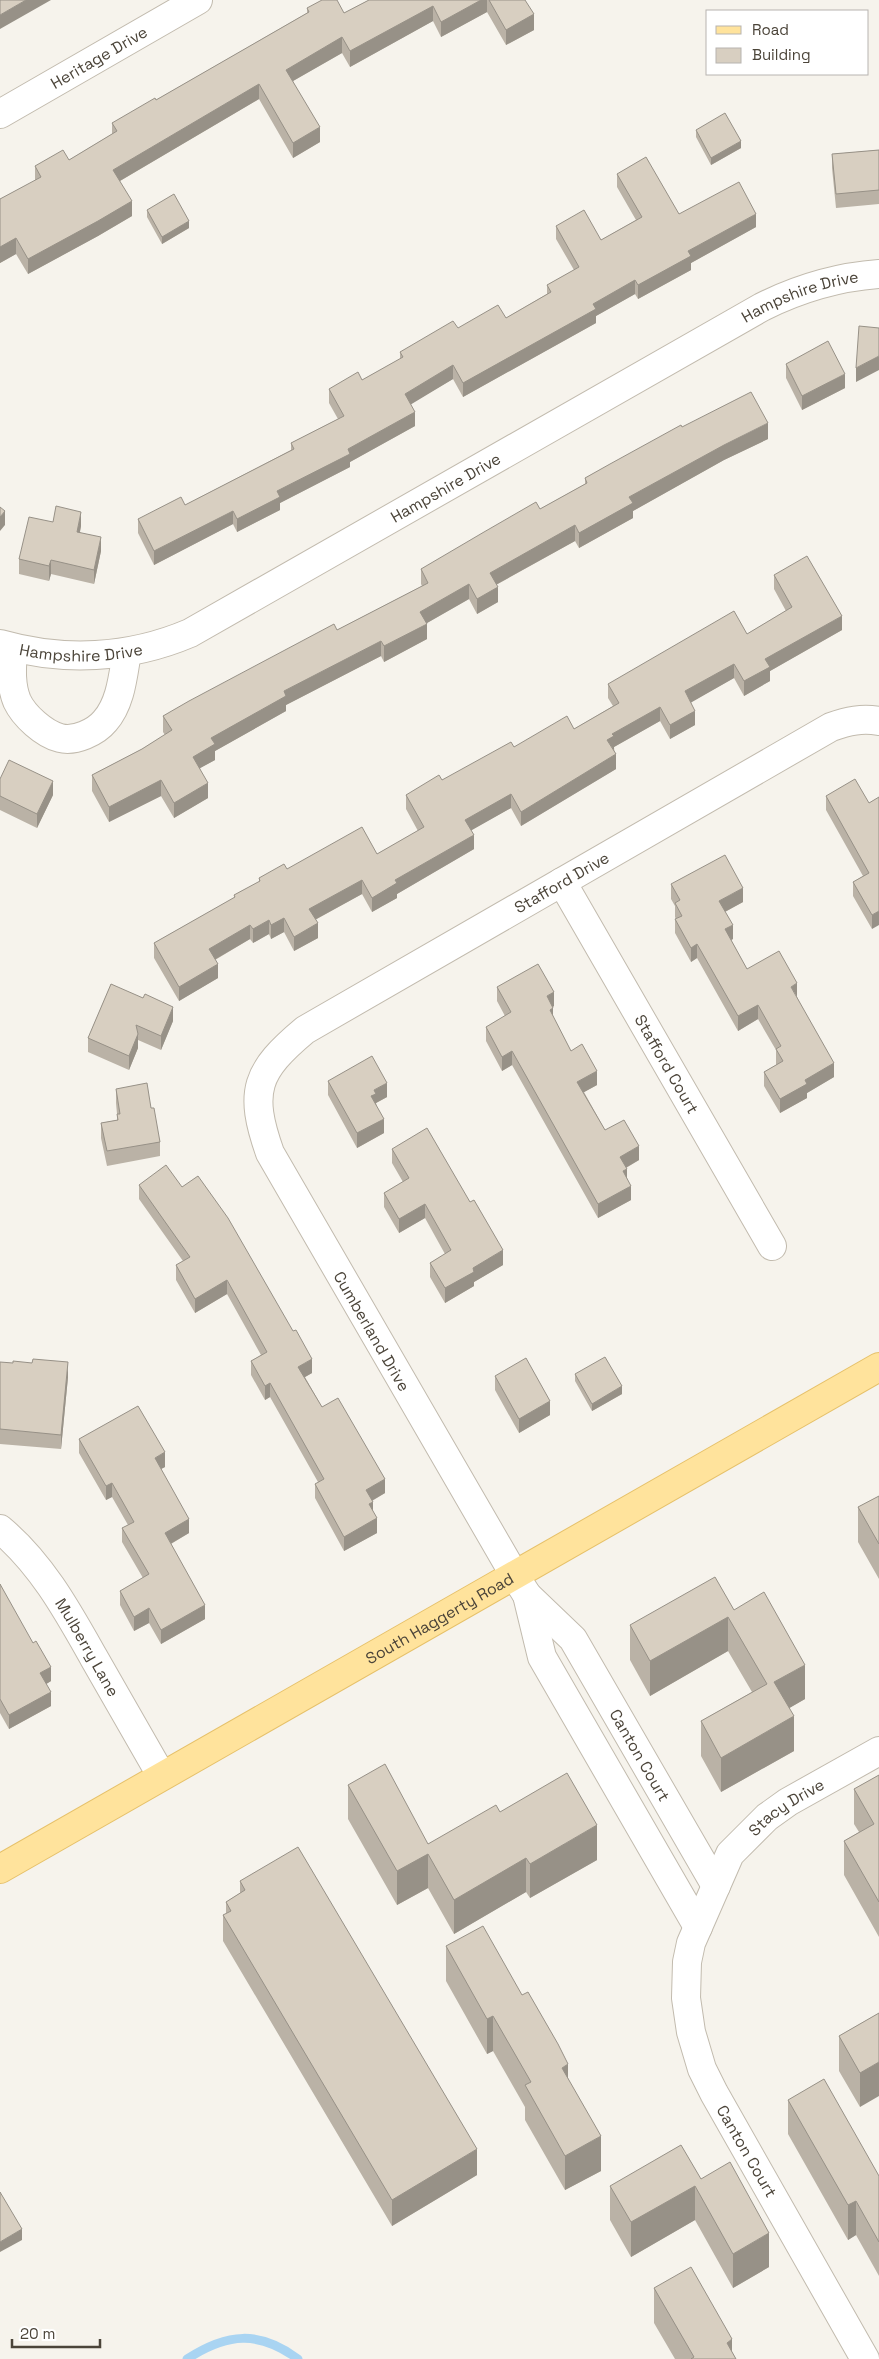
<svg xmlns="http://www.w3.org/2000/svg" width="879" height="2359" font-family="'Space Grotesk',sans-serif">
<rect width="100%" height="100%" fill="#f6f3ec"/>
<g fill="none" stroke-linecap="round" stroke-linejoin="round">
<path stroke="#a9d4f2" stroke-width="9" d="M187 2359C227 2333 259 2330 298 2359"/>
<g stroke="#c2bbae" stroke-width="30">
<g id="minor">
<path id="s1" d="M0 114 198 0"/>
<path id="s2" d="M0 644C63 662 129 659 190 633L762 307C800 288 837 277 879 274"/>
<path d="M13 648C12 666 10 684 17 701 24 716 44 734 60 738 75 742 96 732 105 721 121 703 123 675 127 652"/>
<path id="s3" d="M562 882 772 1246"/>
<path id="s4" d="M0 1529C42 1564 68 1612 94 1658 116 1697 139 1736 161 1775"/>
<path d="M527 1595 542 1657 698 1927"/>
<path id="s5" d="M716 1886 573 1639 527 1595 515 1576 270 1153C248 1091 256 1071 305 1030L831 727C848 721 862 718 879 721"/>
<path id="s6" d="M865 2359 714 2093 702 2069 691 2032 686 1998 687 1962 691 1943 730 1854 767 1817 788 1802 879 1751"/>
</g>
</g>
<g stroke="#e6c16a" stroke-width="30">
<g id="major">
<path id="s7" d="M0 1869 879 1367"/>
</g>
</g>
<use href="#minor" stroke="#fff" stroke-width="28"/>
<use href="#major" stroke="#ffe39c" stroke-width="28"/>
</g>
<path fill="#bab2a6" d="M369 0H525L534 30 506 45 487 12 441 37 433 21 350 67 342 53 293 81 320 142 293 158 259 99 120 181 132 216 98 236 28 274 16 254 0 263V199L35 181V166L69 160 112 134V123L156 100 307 13V8L344 13Z
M696 130 741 148 711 165 696 137Z
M879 150V204L836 208 832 168V154Z
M617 174 679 214 756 227 691 263V270L638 299 635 294 596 316V323L463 397 453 379 410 404 415 426 350 462V467L280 503V510L237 532 233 524 154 565 138 533V519L185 505 291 450V443L338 419 329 403V389L362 380 400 359V352L458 328 506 318 547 294V285L574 270 556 239V226L601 240 636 220 617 187Z
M147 210 189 228 162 244 147 217Z
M786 364 845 388 802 410 786 378Z
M682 427 768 439 724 460 633 511V518L579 548 575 541 496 585 498 602 477 614 469 599 427 623V639L384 662 381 656 286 705V711L215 751V760L200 768 208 798 174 818 161 796 109 822 92 791V775L142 749 165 735 163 732V716L337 630 422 586 421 584V569L540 509 585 484V478Z
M53 522 81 526 80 532 101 551 94 584 51 574 49 581 19 574V559Z
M774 575 842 630 770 671V681L744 696 734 678 691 702 695 725 670 739 660 721 614 747 616 769 521 826 511 808 471 830 474 849 397 894V898L372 912 362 894 315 920 318 938 294 951 284 932 271 939 269 934 253 943 250 939 215 960 218 978 179 1001 154 958V943L234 898V895L259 882V878L287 869 377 854 418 831 406 809V795L442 780 514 747 574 729 613 706 608 698V684L747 634 786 611 774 589Z
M0 779 53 795 37 828 0 810Z
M826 796 869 803 879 797 872 929 853 896V882L863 876 826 810Z
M671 884 743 902 725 912 733 939 731 940 747 969 797 997 834 1077 807 1093V1098L780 1113 764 1086V1072L776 1065V1050L758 1019 738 1031 697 958 691 962 675 933V919H676L675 917V906L671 899Z
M111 984 173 1021 161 1050 138 1040V1048L129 1070 88 1052V1038Z
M497 987 554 1006 553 1007V1017L571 1051 597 1085 584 1092 605 1130 639 1160 626 1168 627 1178 631 1200 598 1218 512 1065 502 1071 486 1041V1027L505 1016 497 1001Z
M328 1081 387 1097 376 1103 384 1133 357 1148 328 1095Z
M116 1089 151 1108 160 1142V1156L107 1166 101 1138V1123L117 1120V1114L116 1103Z
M392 1149 503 1265 474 1282V1286L445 1303 430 1277V1263L445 1254 425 1218 399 1233 384 1207V1193L403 1182 392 1163Z
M139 1185 312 1373 305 1377 322 1407 385 1493 372 1501 373 1511 377 1533 344 1551 315 1498V1484L318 1482 270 1397 265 1400 251 1375V1361L261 1355 227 1294 195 1313 176 1280V1265L183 1261 139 1199Z
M0 1362 68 1377 61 1449 0 1444Z
M575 1374 622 1394 592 1411 575 1381Z
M495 1376 550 1415 519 1433 495 1390Z
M79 1439 165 1467 161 1469 189 1533 171 1544 205 1619 161 1644 149 1623 134 1631 120 1605V1591L143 1578 122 1542V1528L128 1525 112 1497 106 1500 79 1453Z
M879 1496V1579L858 1542V1507Z
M0 1584 51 1681 46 1684 51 1706 9 1729 0 1713Z
M734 1610 805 1699 789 1708 794 1751 721 1792 701 1756V1721L752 1692 728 1651 650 1696 630 1660V1625Z
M879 1775V1937L844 1875V1841L859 1832 854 1824V1789Z
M348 1785 428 1844 500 1812 597 1860 530 1898 526 1892 454 1934 428 1888 397 1905 348 1819Z
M240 1881 477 2175 392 2226 223 1941V1915L226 1914V1902L240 1893Z
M446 1946 568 2078 601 2171 565 2190 525 2120V2107L493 2051 487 2054 446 1981Z
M879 2013 860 2107 839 2071V2036Z
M788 2100 879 2176V2276L856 2235 848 2240 788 2134Z
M701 2179 769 2267 733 2288 695 2220 631 2257 610 2220V2186Z
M654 2288 732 2352 736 2359H675L654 2323Z"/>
<path fill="#979187" d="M26 0H51L0 29V15Z
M481 0H487V12L441 37V22Z
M433 6V21L350 67V51Z
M534 14V30L506 45V30Z
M342 37V53L286 85V70Z
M259 84V99L113 185V170Z
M320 127V142L293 158V143Z
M741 141V148L711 165V158Z
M132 201V216L98 236 28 274V259Z
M756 214V227L691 263V270L638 299V285L688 251Z
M189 221V228L162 244V237Z
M16 238V254L0 263V247Z
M635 280V294L596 316V323L463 397V383L593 304Z
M879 356V370L856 382V368Z
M453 365V379L405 408V394Z
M845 374V388L802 410V396Z
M415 412V426L350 462V467L280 503V510L237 532V519L277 491 348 449Z
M768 423V439L724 460 633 511V518L579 548V533L629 497 724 445Z
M5 511V525L0 531V517Z
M233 511V524L154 565V551Z
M81 512V526L77 546V532Z
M575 525V541L490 588V573Z
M101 537V551L94 584V570Z
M51 560V574L49 581V566Z
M469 584V599L420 627V612Z
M498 587V602L477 614V599Z
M842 616V630L770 671V681L744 696V681L765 659Z
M427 624V639L384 662V646Z
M381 641V656L286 705V711L215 751V760L193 772V757L211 738 284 691Z
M734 664V678L685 706V691Z
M660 707V721L614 747V750L607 740 612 734Z
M695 711V725L670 739V725Z
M616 754V769L521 826V812Z
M161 780V796L109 822V807Z
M53 781V795L37 828V814Z
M208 783V798L174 818V803Z
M511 794V808L465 834V820Z
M474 835V849L397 894V898L372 912V898L395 880Z
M362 880V894L309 923V909Z
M743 888V902L719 915V901Z
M879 911V925L872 929V915Z
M284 918V932L271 939V925Z
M269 920V934L253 943V929Z
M318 923V938L294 951V937Z
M250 925V939L209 963V949Z
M733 925V939L725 943V929Z
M697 944V958L691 962V948Z
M218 964V978L179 1001V987Z
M797 983V997L791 987Z
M554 992V1006L547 1010V996Z
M758 1005V1019L738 1031V1016Z
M173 1007V1021L161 1050V1036Z
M553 1008V1022L550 1010Z
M138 1034V1048L129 1070V1056Z
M512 1051V1065L502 1071V1057Z
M834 1063V1077L807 1093V1098L780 1113V1099L805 1080Z
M597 1071V1085L577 1096V1082Z
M387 1083V1097L376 1103V1108L371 1096 374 1090Z
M384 1119V1133L357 1148V1133Z
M639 1146V1160L620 1171V1157Z
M627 1169V1183L623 1171Z
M631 1186V1200L598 1218V1204Z
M425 1204V1218L399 1233V1219Z
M503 1250V1265L474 1282V1286L445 1303V1288L473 1268Z
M227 1280V1294L195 1313V1299Z
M312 1359V1373L298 1381V1367Z
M68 1362V1377L61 1449V1435Z
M270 1383V1397L265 1400V1386Z
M622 1386V1394L592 1411V1404Z
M550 1401V1415L519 1433V1419Z
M165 1452V1467L155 1472V1458Z
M385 1479V1493L366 1504V1490Z
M112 1483V1497L106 1500V1486Z
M373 1502V1516L369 1504Z
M377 1518V1533L344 1551V1537Z
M189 1519V1533L165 1547V1533Z
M205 1605V1619L161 1644V1630Z
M149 1608V1623L134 1631V1617Z
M728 1617V1651L650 1696V1661Z
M805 1665V1699L774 1717V1682Z
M51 1667V1681L40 1688V1673Z
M51 1692V1706L9 1729V1715Z
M794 1716V1751L721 1792V1758Z
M597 1825V1860L530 1898V1864Z
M428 1854V1888L397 1905V1871Z
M526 1858V1892L454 1934V1900Z
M493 2016V2051L487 2054V2019Z
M879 2062V2096L860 2107V2073Z
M568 2064V2099L562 2068Z
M601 2136V2171L565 2190V2156Z
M477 2149V2175L392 2226V2200Z
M695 2186V2220L631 2257V2222Z
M856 2201V2235L848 2240V2205Z
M22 2229V2240L0 2252V2242Z
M769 2233V2267L733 2288V2254Z
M732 2339V2359L727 2343Z"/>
<path fill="#d8cfc1" stroke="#979187" d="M0 0H26L0 15Z
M322 0H337L344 13 369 0H481L441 22 433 6 350 51 342 37 286 70 320 127 293 143 259 84 113 170 132 201 98 221 28 259 16 238 0 247V199L41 177 35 166 63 150 69 160 117 131 112 123 155 98 156 100 309 12 307 8Z
M489 0H525L534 14 506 30Z
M725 113 741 141 711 158 696 130Z
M879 150V190L836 194 832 154Z
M646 157 679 214 739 182 756 214 688 251 691 256 638 285 635 280 593 304 596 309 463 383 453 365 405 394 415 412 348 449 350 454 277 491 280 497 237 519 233 511 154 551 138 519 181 497 185 505 294 449 291 443 344 416 329 389 358 372 362 380 403 357 400 352 453 321 458 328 498 305 506 318 551 292 547 285 579 267 556 226 584 210 601 240 642 217 617 174Z
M174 194 189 221 162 237 147 210Z
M859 326 879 328V356L856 368Z
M828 341 845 374 802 396 786 364Z
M751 392 768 423 724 445 629 497 633 503 579 533 575 525 490 573 498 587 477 599 469 584 420 612 427 624 384 646 381 641 284 691 286 696 211 738 215 744 193 757 208 783 174 803 161 780 109 807 92 775 142 749 172 730 163 716 189 701 334 624 337 630 428 583 421 569 484 532 536 502 540 509 587 483 585 478 610 464 681 425 682 427Z
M56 506 81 512 77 532 101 537 94 570 51 560 49 566 19 559 29 517 53 522Z
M0 507 5 511 0 517Z
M807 556 842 616 765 659 770 667 744 681 734 664 685 691 695 711 670 725 660 707 612 734 614 736 607 740 616 754 521 812 511 794 465 820 474 835 395 880 397 883 372 898 362 880 309 909 318 923 294 937 284 918 271 925 269 920 253 929 250 925 209 949 218 964 179 987 154 943 235 897 234 895 260 881 259 878 284 864 287 869 362 827 377 854 424 827 406 795 439 775 442 780 511 742 514 747 567 716 574 729 619 703 608 684 734 611 747 634 792 607 774 575Z
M9 760 53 781 37 814 0 796V779Z
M855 779 869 803 879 797V911L872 915 853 882 869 873 826 796Z
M725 855 743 888 719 901 733 925 725 929 747 969 779 951 797 983 791 987 834 1063 805 1080 807 1084 780 1099 764 1072 783 1061 776 1049 781 1046 758 1005 738 1016 697 944 691 948 675 919 682 916 675 903 680 900 671 884Z
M538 964 554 992 547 996 553 1008 550 1010 571 1051 582 1044 597 1071 577 1082 605 1130 624 1120 639 1146 620 1157 627 1169 623 1171 631 1186 598 1204 512 1051 502 1057 486 1027 511 1012 497 987Z
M111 984 143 998 145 994 173 1007 161 1036 136 1025 138 1034 129 1056 88 1038Z
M372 1056 387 1083 374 1090 376 1094 371 1096 384 1119 357 1133 328 1081Z
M147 1083 151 1108H154L160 1142 107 1151 101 1123 118 1120 117 1114H120L116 1089Z
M427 1128 470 1202 474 1200 503 1250 473 1268 474 1272 445 1288 430 1263 451 1250 425 1204 399 1219 384 1193 409 1178 392 1149Z
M166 1165 182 1187 198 1176 228 1218 293 1331 296 1330 312 1359 298 1367 322 1407 338 1398 385 1479 366 1490 373 1502 369 1504 377 1518 344 1537 315 1484 324 1479 270 1383 265 1386 251 1361 267 1352 227 1280 195 1299 176 1265 190 1257 139 1185Z
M605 1357 622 1386 592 1404 575 1374Z
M526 1358 550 1401 519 1419 495 1376Z
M33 1359 68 1362 61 1435 0 1429V1362L13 1363V1361L32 1363Z
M138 1406 165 1452 155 1458 189 1519 165 1533 205 1605 161 1630 149 1608 134 1617 120 1591 149 1574 122 1528 134 1522 112 1483 106 1486 79 1439Z
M879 1496V1544L858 1507Z
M715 1577 734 1610 764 1592 805 1665 774 1682 794 1716 721 1758 701 1721 767 1684 728 1617 650 1661 630 1625Z
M0 1584 33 1643 36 1641 51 1667 40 1673 51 1692 9 1715 0 1699Z
M385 1764 428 1844 496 1805 500 1812 567 1773 597 1825 530 1864 526 1858 454 1900 428 1854 397 1871 348 1785Z
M879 1775V1902L844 1841 874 1824 854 1789Z
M298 1847 477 2149 392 2200 223 1915 231 1911 226 1902 245 1890 240 1881Z
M483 1926 522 1995 528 1992 558 2044 568 2064 562 2068 601 2136 565 2156 525 2085 531 2082 493 2016 487 2019 446 1946Z
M879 2013V2062L860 2073 839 2036Z
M824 2079 879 2176V2242L856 2201 848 2205 788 2100Z
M681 2145 701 2179 730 2162 769 2233 733 2254 695 2186 631 2222 610 2186Z
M0 2192 22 2229 0 2242Z
M691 2267 732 2339 727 2343 736 2359H691L694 2357 654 2288Z"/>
<g text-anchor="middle" stroke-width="5" stroke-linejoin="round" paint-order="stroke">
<g font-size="16" fill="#4b4439" stroke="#fff">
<text dy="6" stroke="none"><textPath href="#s1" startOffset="114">Heritage Drive</textPath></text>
<text dy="6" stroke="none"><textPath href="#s2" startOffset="892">Hampshire Drive</textPath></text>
<text dy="6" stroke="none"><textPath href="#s2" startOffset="488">Hampshire Drive</textPath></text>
<text dy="6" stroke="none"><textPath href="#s2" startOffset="82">Hampshire Drive</textPath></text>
<text dy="6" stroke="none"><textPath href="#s5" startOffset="1298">Stafford Drive</textPath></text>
<text dy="6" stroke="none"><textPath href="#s3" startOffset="210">Stafford Court</textPath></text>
<text transform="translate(372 1331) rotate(60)" y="6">Cumberland Drive</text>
<text dy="6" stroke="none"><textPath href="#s7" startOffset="506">South Haggerty Road</textPath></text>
<text dy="6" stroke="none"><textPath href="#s4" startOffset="148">Mulberry Lane</textPath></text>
<text transform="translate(640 1755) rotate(60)" y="6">Canton Court</text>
<text dy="6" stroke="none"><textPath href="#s6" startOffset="632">Stacy Drive</textPath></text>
<text transform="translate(747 2151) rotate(60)" y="6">Canton Court</text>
</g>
</g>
<rect x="706" y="10" width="162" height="65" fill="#ffffff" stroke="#b7b4b0"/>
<rect x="716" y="26" width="25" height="8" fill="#ffe39c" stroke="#b7b4b0"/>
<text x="752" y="35" font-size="15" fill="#4b4439">Road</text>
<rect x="716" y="48" width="25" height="15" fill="#d8cfc1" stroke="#b7b4b0"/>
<text x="752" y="60" font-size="15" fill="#4b4439">Building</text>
<path d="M12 2339v8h88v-8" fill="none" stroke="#4b4439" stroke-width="2.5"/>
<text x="20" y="2339" font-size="15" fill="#4b4439" stroke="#ffffff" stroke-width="4" paint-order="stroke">20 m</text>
</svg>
